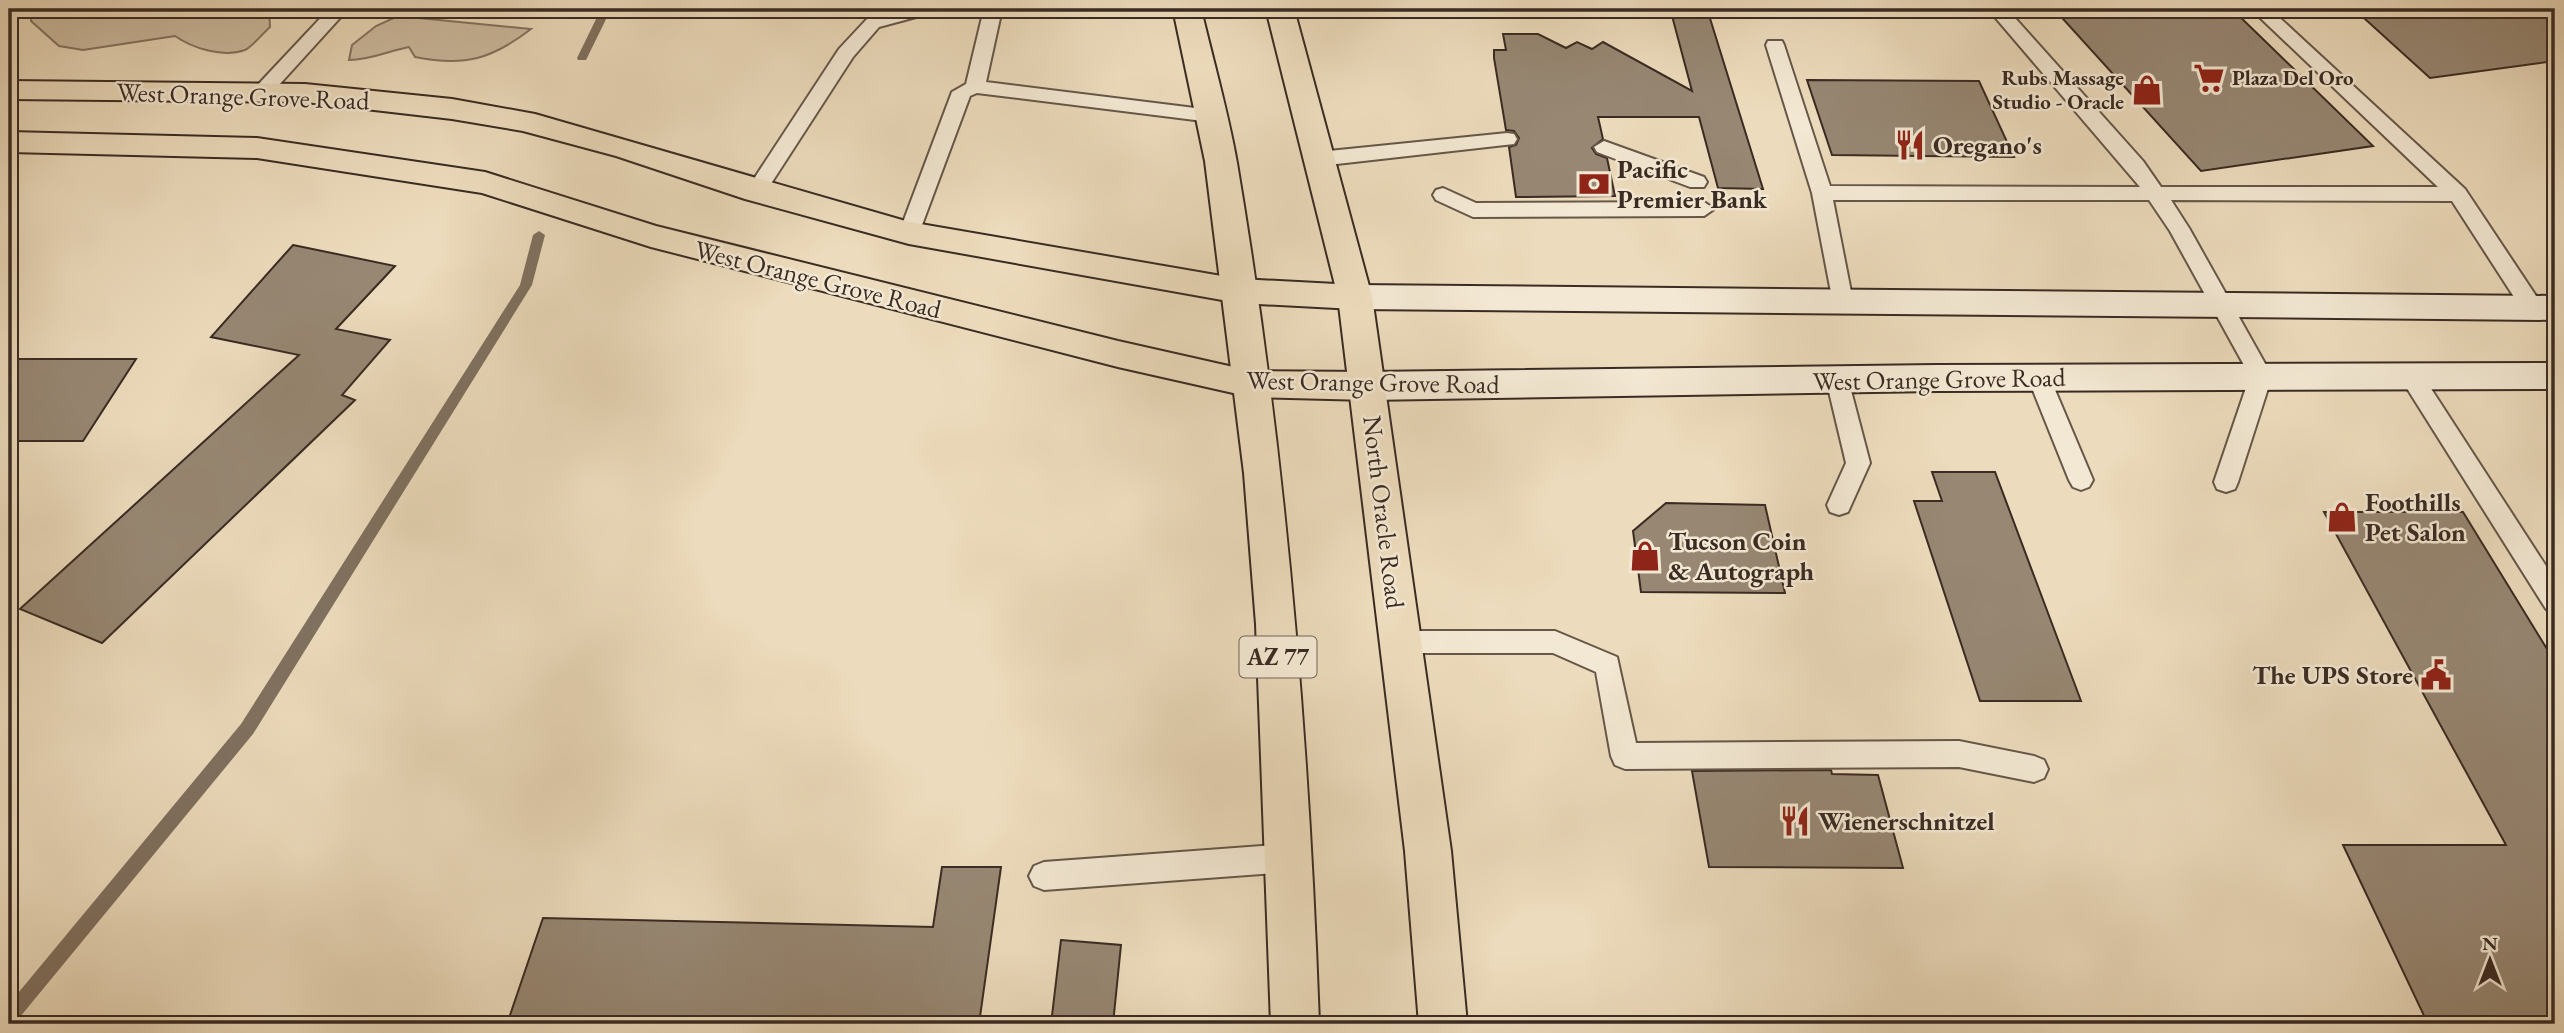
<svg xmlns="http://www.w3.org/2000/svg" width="2564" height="1033" font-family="'EB Garamond',serif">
<rect width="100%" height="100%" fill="#ecdbbc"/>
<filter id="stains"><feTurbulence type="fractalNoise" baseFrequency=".00286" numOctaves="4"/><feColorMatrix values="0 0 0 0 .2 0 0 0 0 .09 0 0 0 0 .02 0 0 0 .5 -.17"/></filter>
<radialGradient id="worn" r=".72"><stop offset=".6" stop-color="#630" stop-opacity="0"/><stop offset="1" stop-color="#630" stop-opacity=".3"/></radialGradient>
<path fill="#cebda2" stroke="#847462" stroke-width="2" d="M32 9H269L270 27C263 33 253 46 245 50 223 58 192 48 175 36L83 50 59 46 31 21Z
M398 16 531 29C492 59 465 67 415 57L409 47C388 51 371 60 349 60L352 45 376 26Z"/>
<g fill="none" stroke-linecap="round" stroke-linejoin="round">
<path fill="#807160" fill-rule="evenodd" d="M601 9H611L587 58 586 60H578L577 58Z
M539 231 545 235 532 285 253 734 15 1023 9 1024V1004L241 724 520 285 533 235Z"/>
</g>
<path fill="#978773" stroke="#3a2b23" stroke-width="2" d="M2054 9H2232L2373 146 2201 171Z
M2354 9H2555V61L2430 78Z
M1671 12H1708L1763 189 1718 188 1699 117H1598L1603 139 1592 148 1596 154 1607 158 1615 196 1516 197 1509 147 1516 145 1519 138 1514 131 1506 130 1494 58V50H1506L1503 34H1538L1566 48 1577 42 1592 49 1603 42 1692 91Z
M1807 80 1979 81 2014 157 1832 155Z
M293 245 395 266 336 329 390 340 342 395 355 400 102 643 20 609 299 355 211 337Z
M9 359H136L83 441H9Z
M1932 472H1995L2081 701H1980L1914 501H1942Z
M1666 503 1765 505 1785 593 1641 592 1633 531Z
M2324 512H2463L2555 662V1024H2428L2343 845H2506Z
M1831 770 1832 774 1878 775 1903 868 1709 867 1692 771Z
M942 867H1001L979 1024H507L543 918 933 927Z
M1061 940 1121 945 1113 1024H1051Z"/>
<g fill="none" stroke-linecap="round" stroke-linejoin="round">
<g stroke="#665749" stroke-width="4">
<path id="lane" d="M329 9H348L268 97H254L251 93 254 89Z
M905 9H934L931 13 879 27 853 57 763 196H749L746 191 839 49 867 19Z
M984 9H1002L986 82 1211 110 1221 116 1211 122 977 93 970 96 919 233 916 238H902L899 233 952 92 966 84Z
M1988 9H2007L2143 161 2161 187H2438L2251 9H2270L2465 189 2544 308 2541 314H2525L2452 201 2171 200 2189 228 2272 376 2238 482 2235 489 2226 492 2217 489 2214 482 2250 376 2170 231 2149 200H1833L1853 302 1850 308H1834L1812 193 1766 45 1768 41H1782L1784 45 1830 186 2140 187Z
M1507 133 1514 134 1517 139 1514 144 1319 166 1309 159 1319 152Z
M1604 141 1704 177 1707 182 1704 187H1690L1597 152 1594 147Z
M1443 188 1476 203 1704 202 1714 209 1704 216 1473 217 1436 200 1433 195 1436 190Z
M2411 367 2419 370 2555 580V612L2546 609 2403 382 2400 376 2403 370Z
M2039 369 2047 372 2050 378 2093 480 2089 487 2081 490 2073 487 2069 480 2028 378 2031 372Z
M1837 370 1845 373 1848 379 1870 463 1848 512 1839 515 1830 512 1827 505 1846 463 1826 379 1829 373Z
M1401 631H1555L1617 657 1636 743 1959 741 2034 756 2044 760 2048 769 2044 778 2034 782 1959 767 1625 769 1615 765 1611 756 1596 672 1553 653H1401L1392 650 1388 642 1392 634Z
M1288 844 1298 848 1302 858 1298 868 1288 872 1044 890 1034 886 1029 876 1034 866 1044 862Z"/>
</g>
<g stroke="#3a2b23" stroke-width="4">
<path id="secondary" d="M1355 285 2555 296V320L1355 309 1343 306 1338 297 1343 288Z
M2555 363V389L1936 391 1368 400 1355 396 1350 386 1355 376 1368 372 1936 365Z"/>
</g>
<g stroke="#3a2b23" stroke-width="4">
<path id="primary" d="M9 81 305 84 452 99 535 114 909 222 1239 279 1355 285 1367 288 1372 297 1367 306 1355 309 1239 303 909 244 745 199 616 156 523 131 452 119 305 102 9 99Z
M9 132 257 138 485 172 656 226 1118 341 1251 371 1368 372 1381 376 1386 386 1381 396 1368 400 1251 397 1118 367 651 247 482 193 257 158 9 152Z"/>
</g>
<g stroke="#3a2b23" stroke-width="4">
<path id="highway" d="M1173 9H1201C1213 60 1228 112 1237 163 1285 448 1309 736 1319 1024H1271L1256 624 1244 473 1205 161Z
M1266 9H1294L1372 297 1451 851 1467 1024H1419L1405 851 1338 297Z"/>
</g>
<use href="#lane" fill="#f3e8d3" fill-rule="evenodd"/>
<use href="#secondary" fill="#f3e8d3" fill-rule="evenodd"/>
<use href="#primary" fill="#ecdbbc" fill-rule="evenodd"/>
<use href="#highway" fill="#ecdbbc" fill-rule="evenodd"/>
</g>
<defs>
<g id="supermarket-bare" transform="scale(2.415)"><path d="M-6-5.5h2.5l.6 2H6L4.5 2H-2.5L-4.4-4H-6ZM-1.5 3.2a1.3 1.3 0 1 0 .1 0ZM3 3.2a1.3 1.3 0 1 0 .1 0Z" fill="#8f2418" stroke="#f3e8d3" stroke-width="2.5" paint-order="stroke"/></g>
<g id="shop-bare" transform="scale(2.415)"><path d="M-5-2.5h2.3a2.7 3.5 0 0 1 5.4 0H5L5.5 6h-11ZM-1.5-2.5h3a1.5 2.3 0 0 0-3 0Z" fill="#8f2418" stroke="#f3e8d3" stroke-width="2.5" paint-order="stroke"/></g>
<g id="restaurant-bare" transform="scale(2.415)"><path d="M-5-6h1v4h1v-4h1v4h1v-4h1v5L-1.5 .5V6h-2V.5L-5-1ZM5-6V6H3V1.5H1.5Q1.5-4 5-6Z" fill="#8f2418" stroke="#f3e8d3" stroke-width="2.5" paint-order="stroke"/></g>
<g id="bank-bare" transform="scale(2.415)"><path d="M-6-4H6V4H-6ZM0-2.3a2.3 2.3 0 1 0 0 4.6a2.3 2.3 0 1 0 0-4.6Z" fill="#8f2418" stroke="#f3e8d3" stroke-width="2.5" paint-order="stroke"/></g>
<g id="civic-bare" transform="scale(2.415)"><path d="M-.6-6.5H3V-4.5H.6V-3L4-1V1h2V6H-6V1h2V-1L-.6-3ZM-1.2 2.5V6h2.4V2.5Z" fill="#8f2418" stroke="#f3e8d3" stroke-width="2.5" paint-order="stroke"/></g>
</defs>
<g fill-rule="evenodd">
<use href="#supermarket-bare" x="2209" y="78"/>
<use href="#shop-bare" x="2147" y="90"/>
<use href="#restaurant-bare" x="1910" y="145"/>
<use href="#bank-bare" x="1594" y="184"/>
<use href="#shop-bare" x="2342" y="517"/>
<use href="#shop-bare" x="1645" y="556"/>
<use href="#civic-bare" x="2436" y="675"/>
<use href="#restaurant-bare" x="1795" y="821"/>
</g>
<g text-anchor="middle" stroke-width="5" stroke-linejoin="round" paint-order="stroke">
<g font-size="21" font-weight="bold" fill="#3a2b23" stroke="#f3e8d3" text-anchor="end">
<text x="2124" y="85">Rubs Massage<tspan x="2124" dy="24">Studio - Oracle</tspan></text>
<text x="2232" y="85" text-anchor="start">Plaza Del Oro</text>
</g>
<rect fill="#f3e8d3" stroke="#726458" stroke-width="2" x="1239.5" y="636.5" width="77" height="41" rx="5"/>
<g font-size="24" font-weight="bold" fill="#3a2b23">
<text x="1278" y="665">AZ 77</text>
</g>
<g font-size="26" fill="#3a2b23" stroke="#f3e8d3">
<text transform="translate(243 96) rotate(2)" y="9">West Orange Grove Road</text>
<text transform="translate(818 279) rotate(14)" y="9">West Orange Grove Road</text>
<text transform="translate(1939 379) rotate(-1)" y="9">West Orange Grove Road</text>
<text transform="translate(1373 382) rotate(1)" y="9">West Orange Grove Road</text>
<text transform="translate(1384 512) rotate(83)" y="9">North Oracle Road</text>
</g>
<g font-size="26" font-weight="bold" fill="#3a2b23" stroke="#f3e8d3" text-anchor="start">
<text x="1933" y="154">Oregano's</text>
<text x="1617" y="178">Pacific<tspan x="1617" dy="30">Premier Bank</tspan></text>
<text x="2365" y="511">Foothills<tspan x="2365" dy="30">Pet Salon</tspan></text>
<text x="1668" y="550">Tucson Coin<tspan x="1668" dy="30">&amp; Autograph</tspan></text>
<text x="2413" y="684" text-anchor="end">The UPS Store</text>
<text x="1818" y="830">Wienerschnitzel</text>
</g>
</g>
<rect width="2564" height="1033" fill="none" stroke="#ecdbbc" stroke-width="35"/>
<rect x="10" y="10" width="2543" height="1012" fill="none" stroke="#3a2b23" stroke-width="3.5"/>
<rect x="18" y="18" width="2529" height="998" fill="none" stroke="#3a2b23" stroke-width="2"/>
<g transform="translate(2490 960)" stroke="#f3e8d3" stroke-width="5" paint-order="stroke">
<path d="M0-5L12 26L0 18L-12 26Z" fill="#3a2b23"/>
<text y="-10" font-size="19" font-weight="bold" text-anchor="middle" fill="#3a2b23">N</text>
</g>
<rect width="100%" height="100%" filter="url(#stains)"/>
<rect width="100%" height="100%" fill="url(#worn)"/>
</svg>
